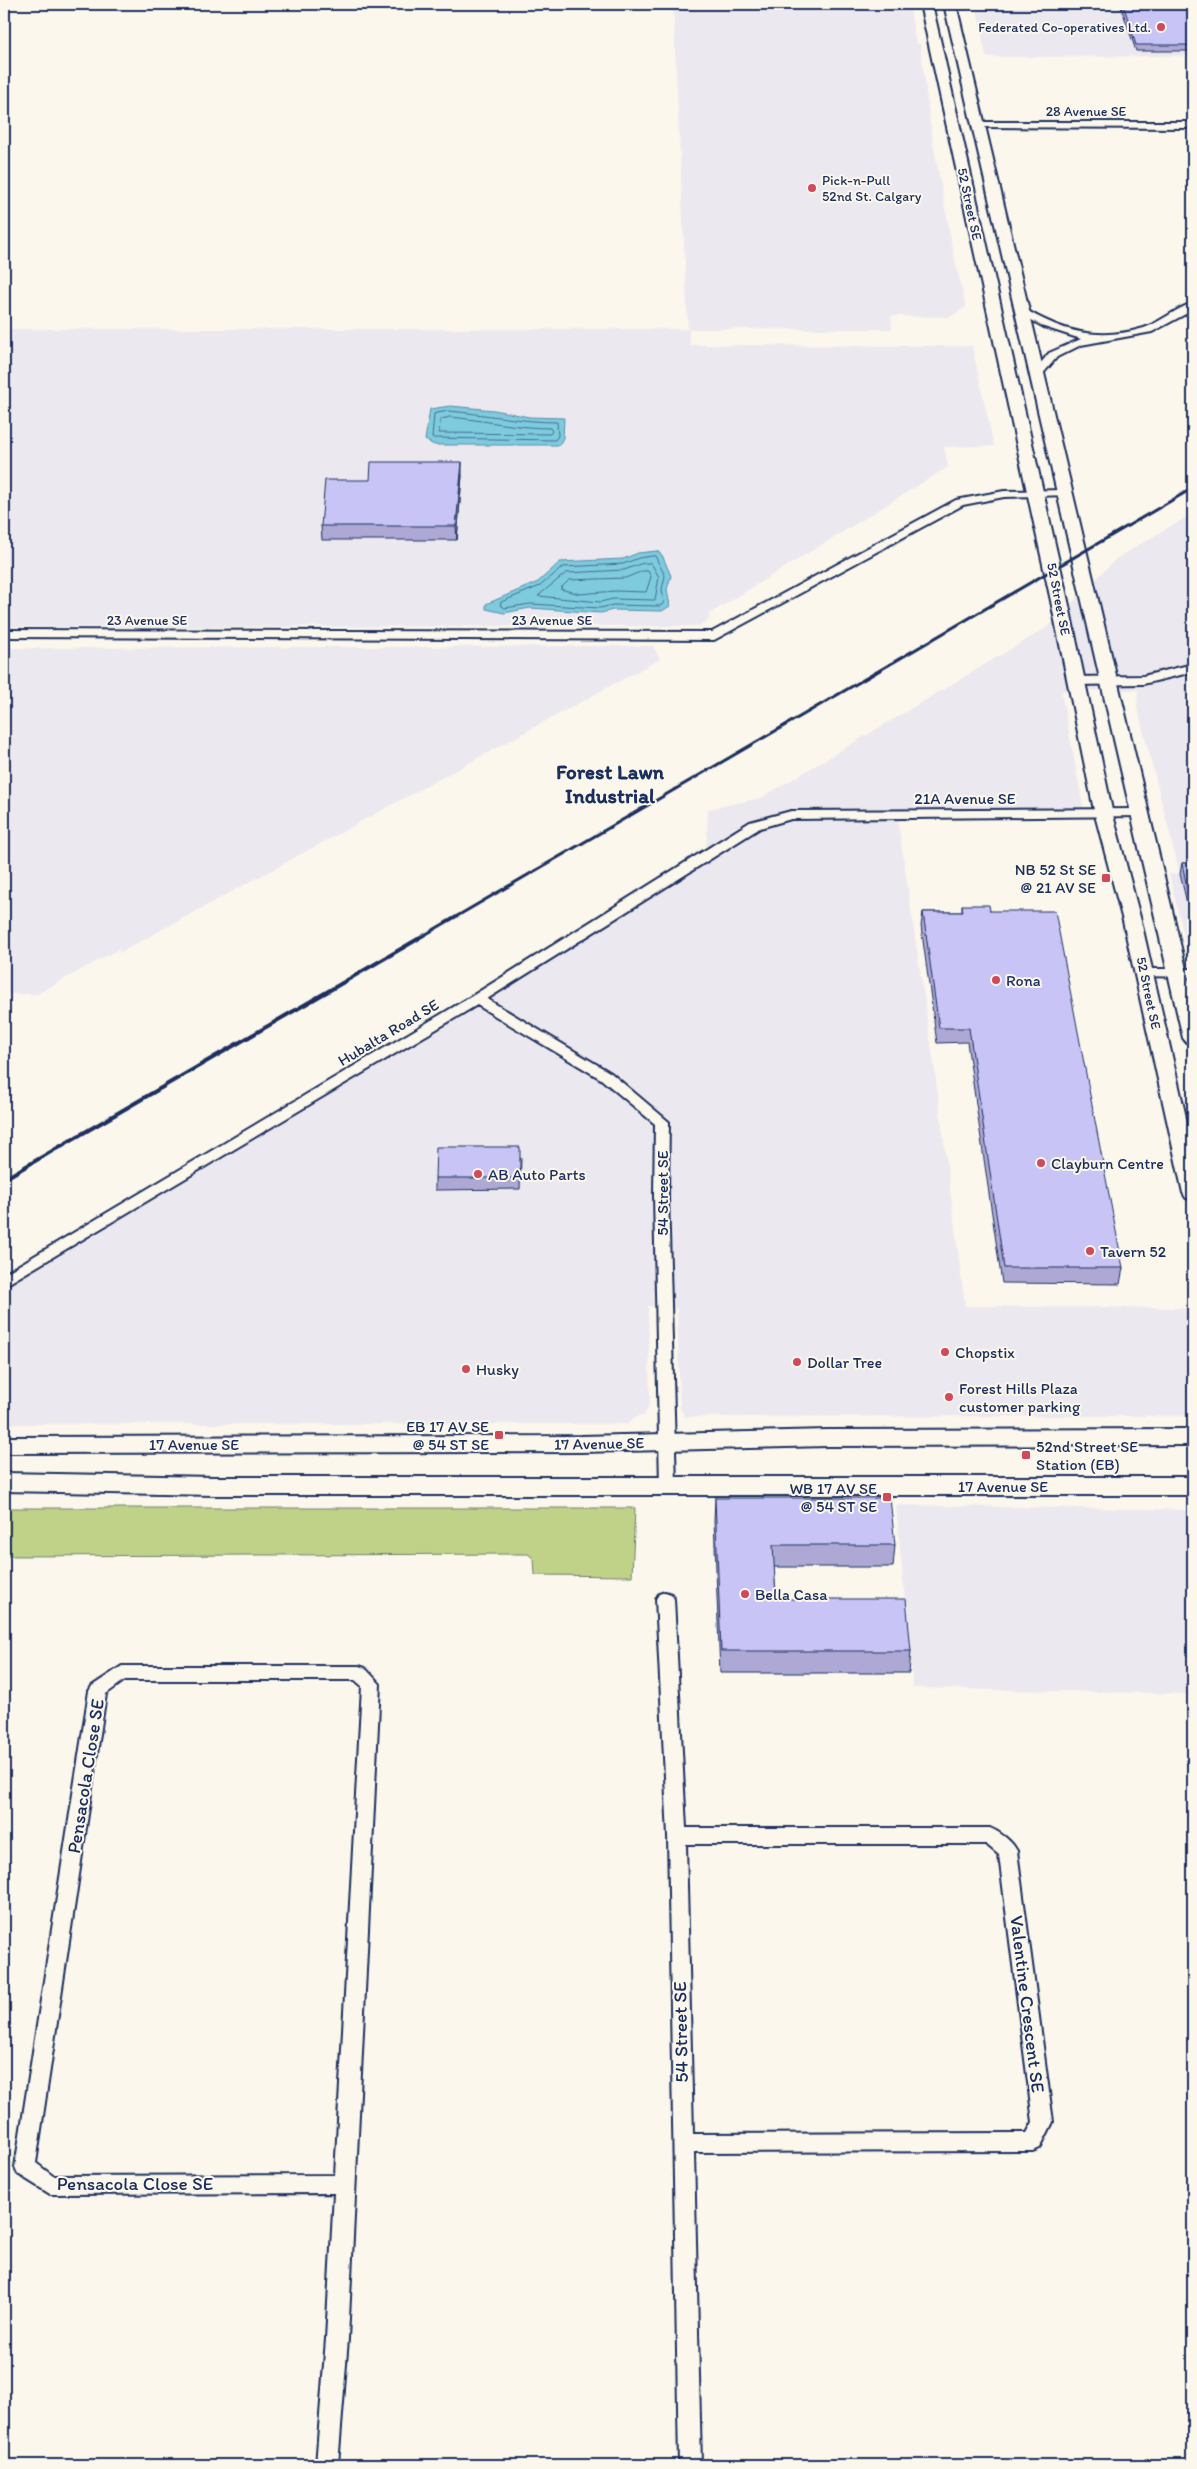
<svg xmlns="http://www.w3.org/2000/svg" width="1197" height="2469" font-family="Itim,sans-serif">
<rect width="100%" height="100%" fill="#fbf7ec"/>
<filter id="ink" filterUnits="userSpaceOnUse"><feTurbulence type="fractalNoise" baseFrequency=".02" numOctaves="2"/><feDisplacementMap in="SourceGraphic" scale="10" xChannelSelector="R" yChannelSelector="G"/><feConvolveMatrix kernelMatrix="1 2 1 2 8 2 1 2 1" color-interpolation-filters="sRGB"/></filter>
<g filter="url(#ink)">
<path fill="#ece8ef" d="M673 4H909L916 43 920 44 932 137 954 256 966 307 950 317 891 316 892 329H689L690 345 972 346 994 446 944 447 948 467 709 614V620L699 626 4 627V329H688Z
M976 4H1193V56L986 57Z
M1193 513V954L1187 948 1169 874H1180L1137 706 1138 690 1061 691 1084 811 897 815 935 1072 965 1306 1187 1308 1193 1340V1416L685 1417 680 1408 677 1308 648 1306 650 1402 644 1416 640 1415 627 1424H4V1281L477 999 706 855 708 809 761 798 1048 627 1117 558Z
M653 646 660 659 119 953V949L37 994H4V648Z
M896 1505 1193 1510V1694L913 1688Z"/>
<path fill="#bfd287" stroke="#6d8072" d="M4 1508H635L632 1576 535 1575 534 1559 528 1554 4 1556Z"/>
<path fill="#7ecbdd" stroke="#568daa" d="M450 406 494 410 529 417 564 418 563 438 559 445H434L425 440 430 409Z
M657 551 662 555 671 576 667 589 670 606 662 611 613 610 601 613 530 608 504 613 486 609V604L538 582 560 562 623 559 638 553Z"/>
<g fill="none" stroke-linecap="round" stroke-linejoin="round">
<path stroke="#436d91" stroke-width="1" d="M449 411C485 414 521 422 557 422L558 436 555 440 432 438 434 414Z
M450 417C483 420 517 428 550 428L552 431 550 434 439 433 440 420Z
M655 556 665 576 662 589 664 603 660 606 613 605 600 608 530 604 505 608 500 605 501 602 540 586 563 567 623 564 639 558Z
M651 563 659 577 655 600 613 599 600 602 538 596 566 573 624 570 640 564Z
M643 571H648L651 577 646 592 615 591 580 594 560 589 569 580 625 578Z"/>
<g stroke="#1b2f5e" stroke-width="4">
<path id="street" d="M978 122H1193V128L975 127V123Z
M1193 303V310L1152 332 1081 345 1057 357 1041 376 1037 377 1032 374 1049 353 1081 339 1044 327 1017 312 1026 310C1065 333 1100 341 1144 328 1161 322 1176 308 1193 303Z
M1065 490 1069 491V495L1004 497 963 505 714 640 4 637V630L712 632 956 500 1004 491Z
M1193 664V672L1143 684 1075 685 1069 681 1075 677 1143 676Z
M1140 809 1146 813 1144 816 791 819 760 828 487 999 611 1073 669 1122 668 1195 676 1486 674 1490 668 1492 662 1490 660 1486 654 1195 655 1124 601 1079 477 1005 4 1286V1274L472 996 750 822 791 811Z
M1144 969H1193V977L1139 976 1137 973Z
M665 1592 671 1594 674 1599 686 1828H990C1000 1832 1012 1841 1017 1851L1053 2122 1040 2148 1033 2151 694 2152 701 2465H679L668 1836 656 1599 659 1594ZM686 1844H986L999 1855 1033 2122 1027 2133 693 2134Z
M122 1666H359L365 1668 380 1684 348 2339 338 2465H316L326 2339 334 2193 50 2194 18 2174 15 2167 89 1691 92 1686ZM125 1680H355L362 1686 335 2175 53 2176 36 2163 106 1694Z"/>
</g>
<g stroke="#1b2f5e" stroke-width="4">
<path id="secondary" d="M920 4H932L1068 601 1113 815 1141 921 1193 1148V1200L1186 1198 1183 1193 1123 921 1095 815 1051 601Z
M944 4H956L1193 998V1044L1186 1042 1183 1038Z
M1193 1429V1445L827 1446 581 1452 4 1453V1437L581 1436 827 1430Z
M4 1473 214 1477H1193V1495H214L4 1491Z"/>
</g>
<use href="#street" fill="#fbf7ec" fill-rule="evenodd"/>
<use href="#secondary" fill="#fbf7ec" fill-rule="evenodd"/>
<path stroke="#1b2f5e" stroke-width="3" d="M416 940 1193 488"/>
<path stroke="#1b2f5e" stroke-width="4" d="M4 1179 418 939"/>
</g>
<path fill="#ada9d4" stroke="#1b2f5e" d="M1120 4H1193V51H1136Z
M462 475 457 540H322L321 526 370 480Z
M1193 691V729L1188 707 1190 692Z
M1182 863H1193V903H1187L1180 874Z
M962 905 990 911 1123 1268 1120 1284 1002 1283 967 1042 937 1043 921 926 923 912H962Z
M521 1158 520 1189 435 1190V1178Z
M715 1498 895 1545 893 1567H774L776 1599 911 1651 909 1673H720L714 1520Z"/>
<path fill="#8d89ac" stroke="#1b2f5e" d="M462 462V475L457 540 456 526Z"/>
<path fill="#c9c4f6" stroke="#1b2f5e" d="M1123 4H1193V45H1136Z
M371 462H462L456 526H321L325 480H370Z
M1193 691V705L1190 692Z
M1182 863H1193V892H1188Z
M962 905H989L990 911H1055L1123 1268H1004L969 1028H939L923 912H963Z
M436 1147H520V1178H435Z
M715 1498H890L895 1545H773L776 1599H906L911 1651H721Z"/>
</g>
<g fill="#d1495b" stroke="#fbf7ec" stroke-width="2">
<circle cx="1161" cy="27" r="5"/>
<circle cx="812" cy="188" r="5"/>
<rect x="1101" y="873" width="10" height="10" rx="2.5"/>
<circle cx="996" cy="980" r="5"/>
<circle cx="1041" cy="1163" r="5"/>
<circle cx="478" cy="1174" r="5"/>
<circle cx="1090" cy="1251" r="5"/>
<circle cx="945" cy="1352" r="5"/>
<circle cx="797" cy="1362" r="5"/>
<circle cx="466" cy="1369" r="5"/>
<circle cx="949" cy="1397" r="5"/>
<rect x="494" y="1430" width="10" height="10" rx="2.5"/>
<rect x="1021" y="1450" width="10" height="10" rx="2.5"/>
<rect x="882" y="1492" width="10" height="10" rx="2.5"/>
<circle cx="745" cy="1594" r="5"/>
</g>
<g text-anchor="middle" stroke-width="4" stroke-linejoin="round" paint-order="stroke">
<g font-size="14" fill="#1b2f5e" stroke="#fbf7ec" text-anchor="end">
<text x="1151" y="32">Federated Co-operatives Ltd.</text>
<text x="822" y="185" text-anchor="start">Pick-n-Pull<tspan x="822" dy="16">52nd St. Calgary</tspan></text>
</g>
<g font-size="14" fill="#1b2f5e" stroke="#fbf7ec">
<text x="1086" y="116">28 Avenue SE</text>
<text transform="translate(970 204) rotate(78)" y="5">52 Street SE</text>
<text transform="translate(1059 599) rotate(79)" y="5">52 Street SE</text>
<text x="147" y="625">23 Avenue SE</text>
<text x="552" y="625">23 Avenue SE</text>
<text transform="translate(1149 993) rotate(78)" y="5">52 Street SE</text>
</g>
<g font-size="16" fill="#1b2f5e" stroke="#fbf7ec">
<text x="965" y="804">21A Avenue SE</text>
<text transform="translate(388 1032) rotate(-31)" y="6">Hubalta Road SE</text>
<text transform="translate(662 1193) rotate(-90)" y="6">54 Street SE</text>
<text transform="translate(599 1443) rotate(-1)" y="6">17 Avenue SE</text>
<text x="194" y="1450">17 Avenue SE</text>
<text x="1003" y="1492">17 Avenue SE</text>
</g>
<g font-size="16" fill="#1b2f5e" stroke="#fbf7ec" text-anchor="start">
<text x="1096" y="875" text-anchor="end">NB 52 St SE<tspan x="1096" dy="18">@ 21 AV SE</tspan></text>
<text x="1006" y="986">Rona</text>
<text x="1051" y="1169">Clayburn Centre</text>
<text x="488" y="1180">AB Auto Parts</text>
<text x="1100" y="1257">Tavern 52</text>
<text x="955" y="1358">Chopstix</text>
<text x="807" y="1368">Dollar Tree</text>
<text x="476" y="1375">Husky</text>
<text x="959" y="1394">Forest Hills Plaza<tspan x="959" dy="18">customer parking</tspan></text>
<text x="489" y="1432" text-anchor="end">EB 17 AV SE<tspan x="489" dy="18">@ 54 ST SE</tspan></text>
<text x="1036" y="1452">52nd Street SE<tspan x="1036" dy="18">Station (EB)</tspan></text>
<text x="877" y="1494" text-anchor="end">WB 17 AV SE<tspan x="877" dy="18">@ 54 ST SE</tspan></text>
<text x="755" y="1600">Bella Casa</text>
</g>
<g font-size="19" fill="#1b2f5e" stroke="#fbf7ec">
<text transform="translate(85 1776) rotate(-81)" y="7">Pensacola Close SE</text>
<text transform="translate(1028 2004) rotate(83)" y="7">Valentine Crescent SE</text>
<text transform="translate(680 2032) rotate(-91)" y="7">54 Street SE</text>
<text x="135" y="2190">Pensacola Close SE</text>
</g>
<g font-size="21" font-weight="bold" fill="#1b2f5e" stroke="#fbf7ec">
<text x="610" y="779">Forest Lawn<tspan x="610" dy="24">Industrial</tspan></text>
</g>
</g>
<rect width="1197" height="2469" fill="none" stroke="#fbf7ec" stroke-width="20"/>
<rect x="10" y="10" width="1177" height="2449" fill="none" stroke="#1b2f5e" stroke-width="2" filter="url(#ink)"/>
</svg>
